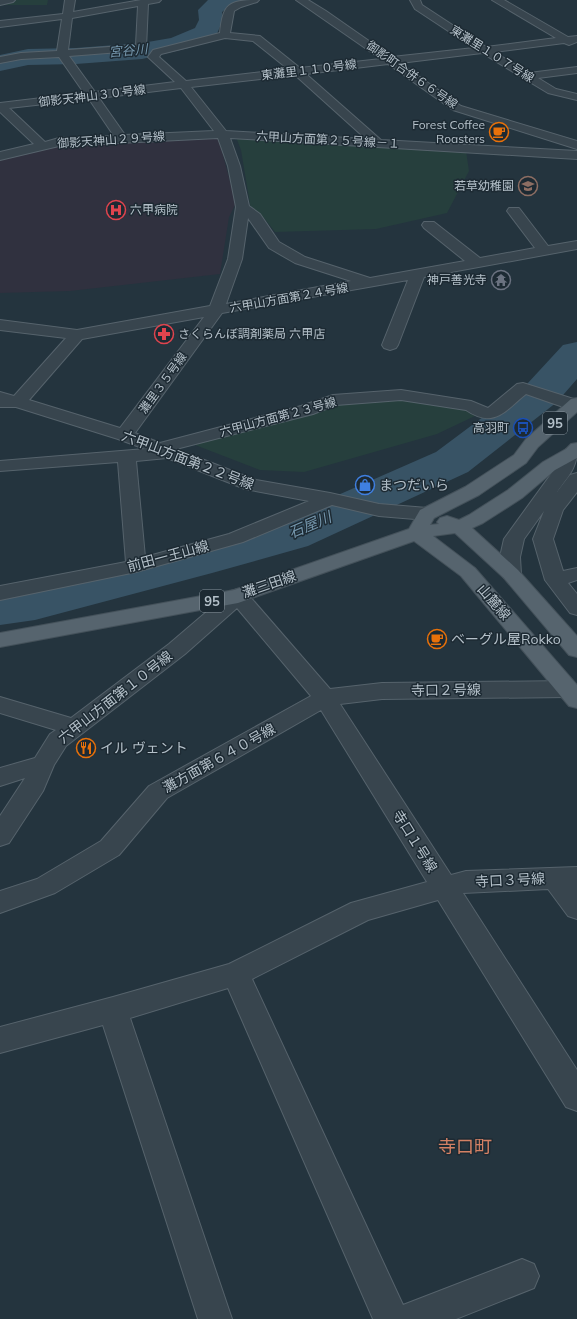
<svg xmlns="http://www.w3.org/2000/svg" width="577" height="1319" font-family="Mulish,'Noto Sans JP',sans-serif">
<rect width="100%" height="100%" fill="#24343e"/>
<path fill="#30313f" d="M218 137 236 203 229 217 220 274 70 291 0 293V159L64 145Z"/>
<path fill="#263f3d" d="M0 0H48L47 5H0Z
M236 137 466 151 469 171 447 213 376 229 275 232 264 218 251 210 241 150Z
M403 397 470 407 477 415 437 434 304 472 260 470 190 443 331 405Z"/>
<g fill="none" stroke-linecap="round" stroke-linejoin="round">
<path fill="#385365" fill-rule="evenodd" d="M208 0H245L241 5 226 9 222 12 223 20 215 38 189 48 142 59 76 64 28 65 0 71V55L28 49 76 48 142 43 171 38 195 28 199 20 198 10Z
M577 342V379L557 402 468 472 308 546 212 573 35 620 0 625V591L35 586 178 550 272 524 436 452 527 384 563 345Z"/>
<g stroke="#56636c" stroke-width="2">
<path id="minor" d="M0 0H15L13 2 0 5Z
M65 0H75L73 12 141 0H161L159 2 148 4 146 48 145 50 69 56 95 92 175 82 148 57 153 50 220 33C223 3 229 0 259 0L257 2 241 7 234 11 230 33 260 36 300 68 381 59 296 0H308L326 11 392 57 474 48 415 9 410 0H420L422 5 486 47 556 38 492 0H504L568 37 577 36V42L569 45 564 43 494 52 529 73 577 67V73L538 78 556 89 577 94V100L548 93 482 53 400 63 461 106 577 141V149L453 110 388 64 306 74 381 140 577 151V159L230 138 240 166 249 206 260 214 279 242 305 257 370 278 465 261 424 228 422 225 424 222H434L480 258 535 248 507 211 509 208H519L548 246 577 241V249L424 277 398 345 396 348 390 350 384 348 382 345 408 280 222 313 135 433 160 443 301 406 333 395 401 390 471 401 488 408 517 384 523 383 577 400V410L569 409 526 394C505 411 494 429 466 410L401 400 336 405 313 414 176 449 256 480 330 493 379 504 427 508 434 510 437 514 434 518 427 520 379 516 332 505 243 542 136 572 0 600V586L126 562 118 462 0 471V461L145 449 118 439 16 407H0V392L14 396 66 338 0 330V320L77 330 210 306 228 259 236 207 228 166 218 138 59 146 0 160V152L34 144 0 112V103L84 93 59 57 21 59 0 63V57L21 53 57 51 62 19 0 27V21L63 14ZM138 6 136 45 68 50 72 18ZM225 38 253 41 288 69 186 81 159 57 161 54ZM295 75 366 139 226 131 191 87ZM181 88 214 131 125 135 99 98ZM89 99 114 136 59 138 45 142 9 108ZM248 218 269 248 295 263 351 281 226 304 242 259ZM204 317 120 428 29 400 82 339ZM167 458 245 489 309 501 229 534 145 557 136 461Z
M572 448 577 449C577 469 568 476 557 492L570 475 577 473V492L563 510 553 539 563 571 577 568V580L568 583 577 594V615L570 613 545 580 533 539 544 511 524 539 520 557 521 574 518 578 511 580 504 578 501 574 500 557 504 539 554 470 566 449Z
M238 589 245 591 330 689 382 683 568 681 577 685 576 694 568 697 382 699 340 704 451 875 466 871 577 867V919L568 916 548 889 463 893 577 1070V1111L566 1107 438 900 368 920 252 979 403 1305 522 1259 534 1264 539 1276 534 1288 456 1319H373L228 988 130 1018 232 1319H198L103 1025 0 1053V1027L113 997 229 964 351 903 427 882 321 710 167 798 119 855 55 893 0 913V891L37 879 101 841 149 786 311 696 237 608 185 654 66 746 54 765 43 791 9 843 0 846V816L25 778 0 786V768L35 758 50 734 56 730 0 713V697L71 718 169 644 231 591Z"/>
</g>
<g stroke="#44515a" stroke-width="2">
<path id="major" d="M577 398V412L538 447 526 463 479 495 434 518 430 525 439 524 437 522 440 518 447 516 459 520 469 515 508 490 543 462 566 449 571 444 577 443V458L555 470 522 498 483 523 472 528 518 570 577 636V657L569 655 504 578 455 533 433 536 475 568 577 685V708L569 706 461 576 414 541 238 603 0 647V633L234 590 409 529 420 510 465 487 514 455 526 439 571 399Z"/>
</g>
<use href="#minor" fill="#38454e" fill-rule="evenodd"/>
<use href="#major" fill="#56646e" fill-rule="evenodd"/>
</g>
<defs>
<g id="cafe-ring" transform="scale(1)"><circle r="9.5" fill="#1d2a33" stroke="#e8710a" stroke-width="1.5"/><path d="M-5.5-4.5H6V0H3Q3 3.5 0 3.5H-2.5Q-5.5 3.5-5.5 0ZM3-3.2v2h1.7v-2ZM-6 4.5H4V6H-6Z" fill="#e8710a"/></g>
<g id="school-ring" transform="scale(1)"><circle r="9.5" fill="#1d2a33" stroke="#8d6e63" stroke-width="1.5"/><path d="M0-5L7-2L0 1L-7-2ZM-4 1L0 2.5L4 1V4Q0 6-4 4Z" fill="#8d6e63"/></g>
<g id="hospital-ring" transform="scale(1)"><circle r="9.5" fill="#1d2a33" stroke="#e0444e" stroke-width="1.5"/><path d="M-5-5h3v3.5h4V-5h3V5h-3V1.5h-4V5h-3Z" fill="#e0444e"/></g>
<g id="temple-ring" transform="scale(1)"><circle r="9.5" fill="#1d2a33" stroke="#6b7280" stroke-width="1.5"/><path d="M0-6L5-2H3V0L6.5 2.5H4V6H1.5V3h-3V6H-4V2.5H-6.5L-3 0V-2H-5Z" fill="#6b7280"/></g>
<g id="pharmacy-ring" transform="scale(1)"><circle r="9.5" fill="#1d2a33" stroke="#e0444e" stroke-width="1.5"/><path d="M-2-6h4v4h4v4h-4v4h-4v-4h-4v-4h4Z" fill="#e0444e"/></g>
<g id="bus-ring" transform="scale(1)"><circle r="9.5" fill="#1d2a33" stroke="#1a4fb4" stroke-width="1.5"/><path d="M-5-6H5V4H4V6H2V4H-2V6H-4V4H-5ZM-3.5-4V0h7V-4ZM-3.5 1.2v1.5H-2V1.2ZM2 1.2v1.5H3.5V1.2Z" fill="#1a4fb4"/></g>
<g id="shop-ring" transform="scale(1)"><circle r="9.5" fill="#1d2a33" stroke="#3f7fe0" stroke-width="1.5"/><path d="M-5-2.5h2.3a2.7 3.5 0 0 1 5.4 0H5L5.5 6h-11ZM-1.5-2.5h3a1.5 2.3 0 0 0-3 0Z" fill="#3f7fe0"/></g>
<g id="restaurant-ring" transform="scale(1)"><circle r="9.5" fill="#1d2a33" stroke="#e8710a" stroke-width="1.5"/><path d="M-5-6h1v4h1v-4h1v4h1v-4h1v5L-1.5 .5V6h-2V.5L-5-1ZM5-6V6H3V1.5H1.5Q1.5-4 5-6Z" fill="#e8710a"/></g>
</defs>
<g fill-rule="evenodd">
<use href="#cafe-ring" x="499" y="132"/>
<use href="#school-ring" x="528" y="186"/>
<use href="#hospital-ring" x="116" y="210"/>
<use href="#temple-ring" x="501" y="280"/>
<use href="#pharmacy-ring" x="164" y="334"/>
<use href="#bus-ring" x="523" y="428"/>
<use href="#shop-ring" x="365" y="485"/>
<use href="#cafe-ring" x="437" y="639"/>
<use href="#restaurant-ring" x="86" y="748"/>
</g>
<g text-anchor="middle" stroke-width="3" stroke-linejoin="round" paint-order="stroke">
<g font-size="12" fill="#b4c0c9" stroke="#1d2a33">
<text transform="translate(492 54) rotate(32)" y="4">東灘里１０７号線</text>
<text transform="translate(309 70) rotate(-7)" y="4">東灘里１１０号線</text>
<text transform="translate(412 75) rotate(35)" y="4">御影町合併６６号線</text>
<text transform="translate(92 96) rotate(-7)" y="4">御影天神山３０号線</text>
<text transform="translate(111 140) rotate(-4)" y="4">御影天神山２９号線</text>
<text transform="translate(328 140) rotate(3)" y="4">六甲山方面第２５号線－１</text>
<text transform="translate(289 298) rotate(-10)" y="4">六甲山方面第２４号線</text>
<text transform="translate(163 383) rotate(-54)" y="4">灘里３５号線</text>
<text transform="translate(278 417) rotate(-15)" y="4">六甲山方面第２３号線</text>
</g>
<g font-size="12" fill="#b4c0c9" stroke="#1d2a33" text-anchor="end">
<text x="485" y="129">Forest Coffee<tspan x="485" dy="14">Roasters</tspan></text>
<text x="514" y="190">若草幼稚園</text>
<text x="130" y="214" text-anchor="start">六甲病院</text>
<text x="487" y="284">神戸善光寺</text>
<text x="178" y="338" text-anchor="start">さくらんぼ調剤薬局 六甲店</text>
<text x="509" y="432">高羽町</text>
</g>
<g font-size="13" font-style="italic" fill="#7596ac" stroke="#1d2a33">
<text transform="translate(128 50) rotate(-5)" y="5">宮谷川</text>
</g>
<g fill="#1d2a33" stroke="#87939c" stroke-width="1">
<rect x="543" y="412" width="24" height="22" rx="3"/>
<rect x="200" y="590" width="24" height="22" rx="3"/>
</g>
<g font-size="13" font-weight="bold" fill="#b4c0c9">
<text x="555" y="428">95</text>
<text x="212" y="606">95</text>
</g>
<g font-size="14" fill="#b4c0c9" stroke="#1d2a33">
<text transform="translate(188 460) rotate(21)" y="5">六甲山方面第２２号線</text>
<text transform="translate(168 556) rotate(-15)" y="5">前田一王山線</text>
<text transform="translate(269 584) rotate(-19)" y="5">灘三田線</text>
<text transform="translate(494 602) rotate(49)" y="5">山麓線</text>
<text transform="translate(446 690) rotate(-1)" y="5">寺口２号線</text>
<text transform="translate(115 697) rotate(-38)" y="5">六甲山方面第１０号線</text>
<text transform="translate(219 758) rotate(-29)" y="5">灘方面第６４０号線</text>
<text transform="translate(415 841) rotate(58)" y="5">寺口１号線</text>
<text transform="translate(510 880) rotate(-3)" y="5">寺口３号線</text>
</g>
<g font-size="14" fill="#b4c0c9" stroke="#1d2a33" text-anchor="start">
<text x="379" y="490">まつだいら</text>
<text x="451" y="644">ベーグル屋Rokko</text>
<text x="100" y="753">イル ヴェント</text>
</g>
<g font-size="15" font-style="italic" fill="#7596ac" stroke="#1d2a33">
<text transform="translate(310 525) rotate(-23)" y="5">石屋川</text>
</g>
<g font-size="18" fill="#d48164" stroke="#1d2a33">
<text x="465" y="1153">寺口町</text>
</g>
</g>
</svg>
